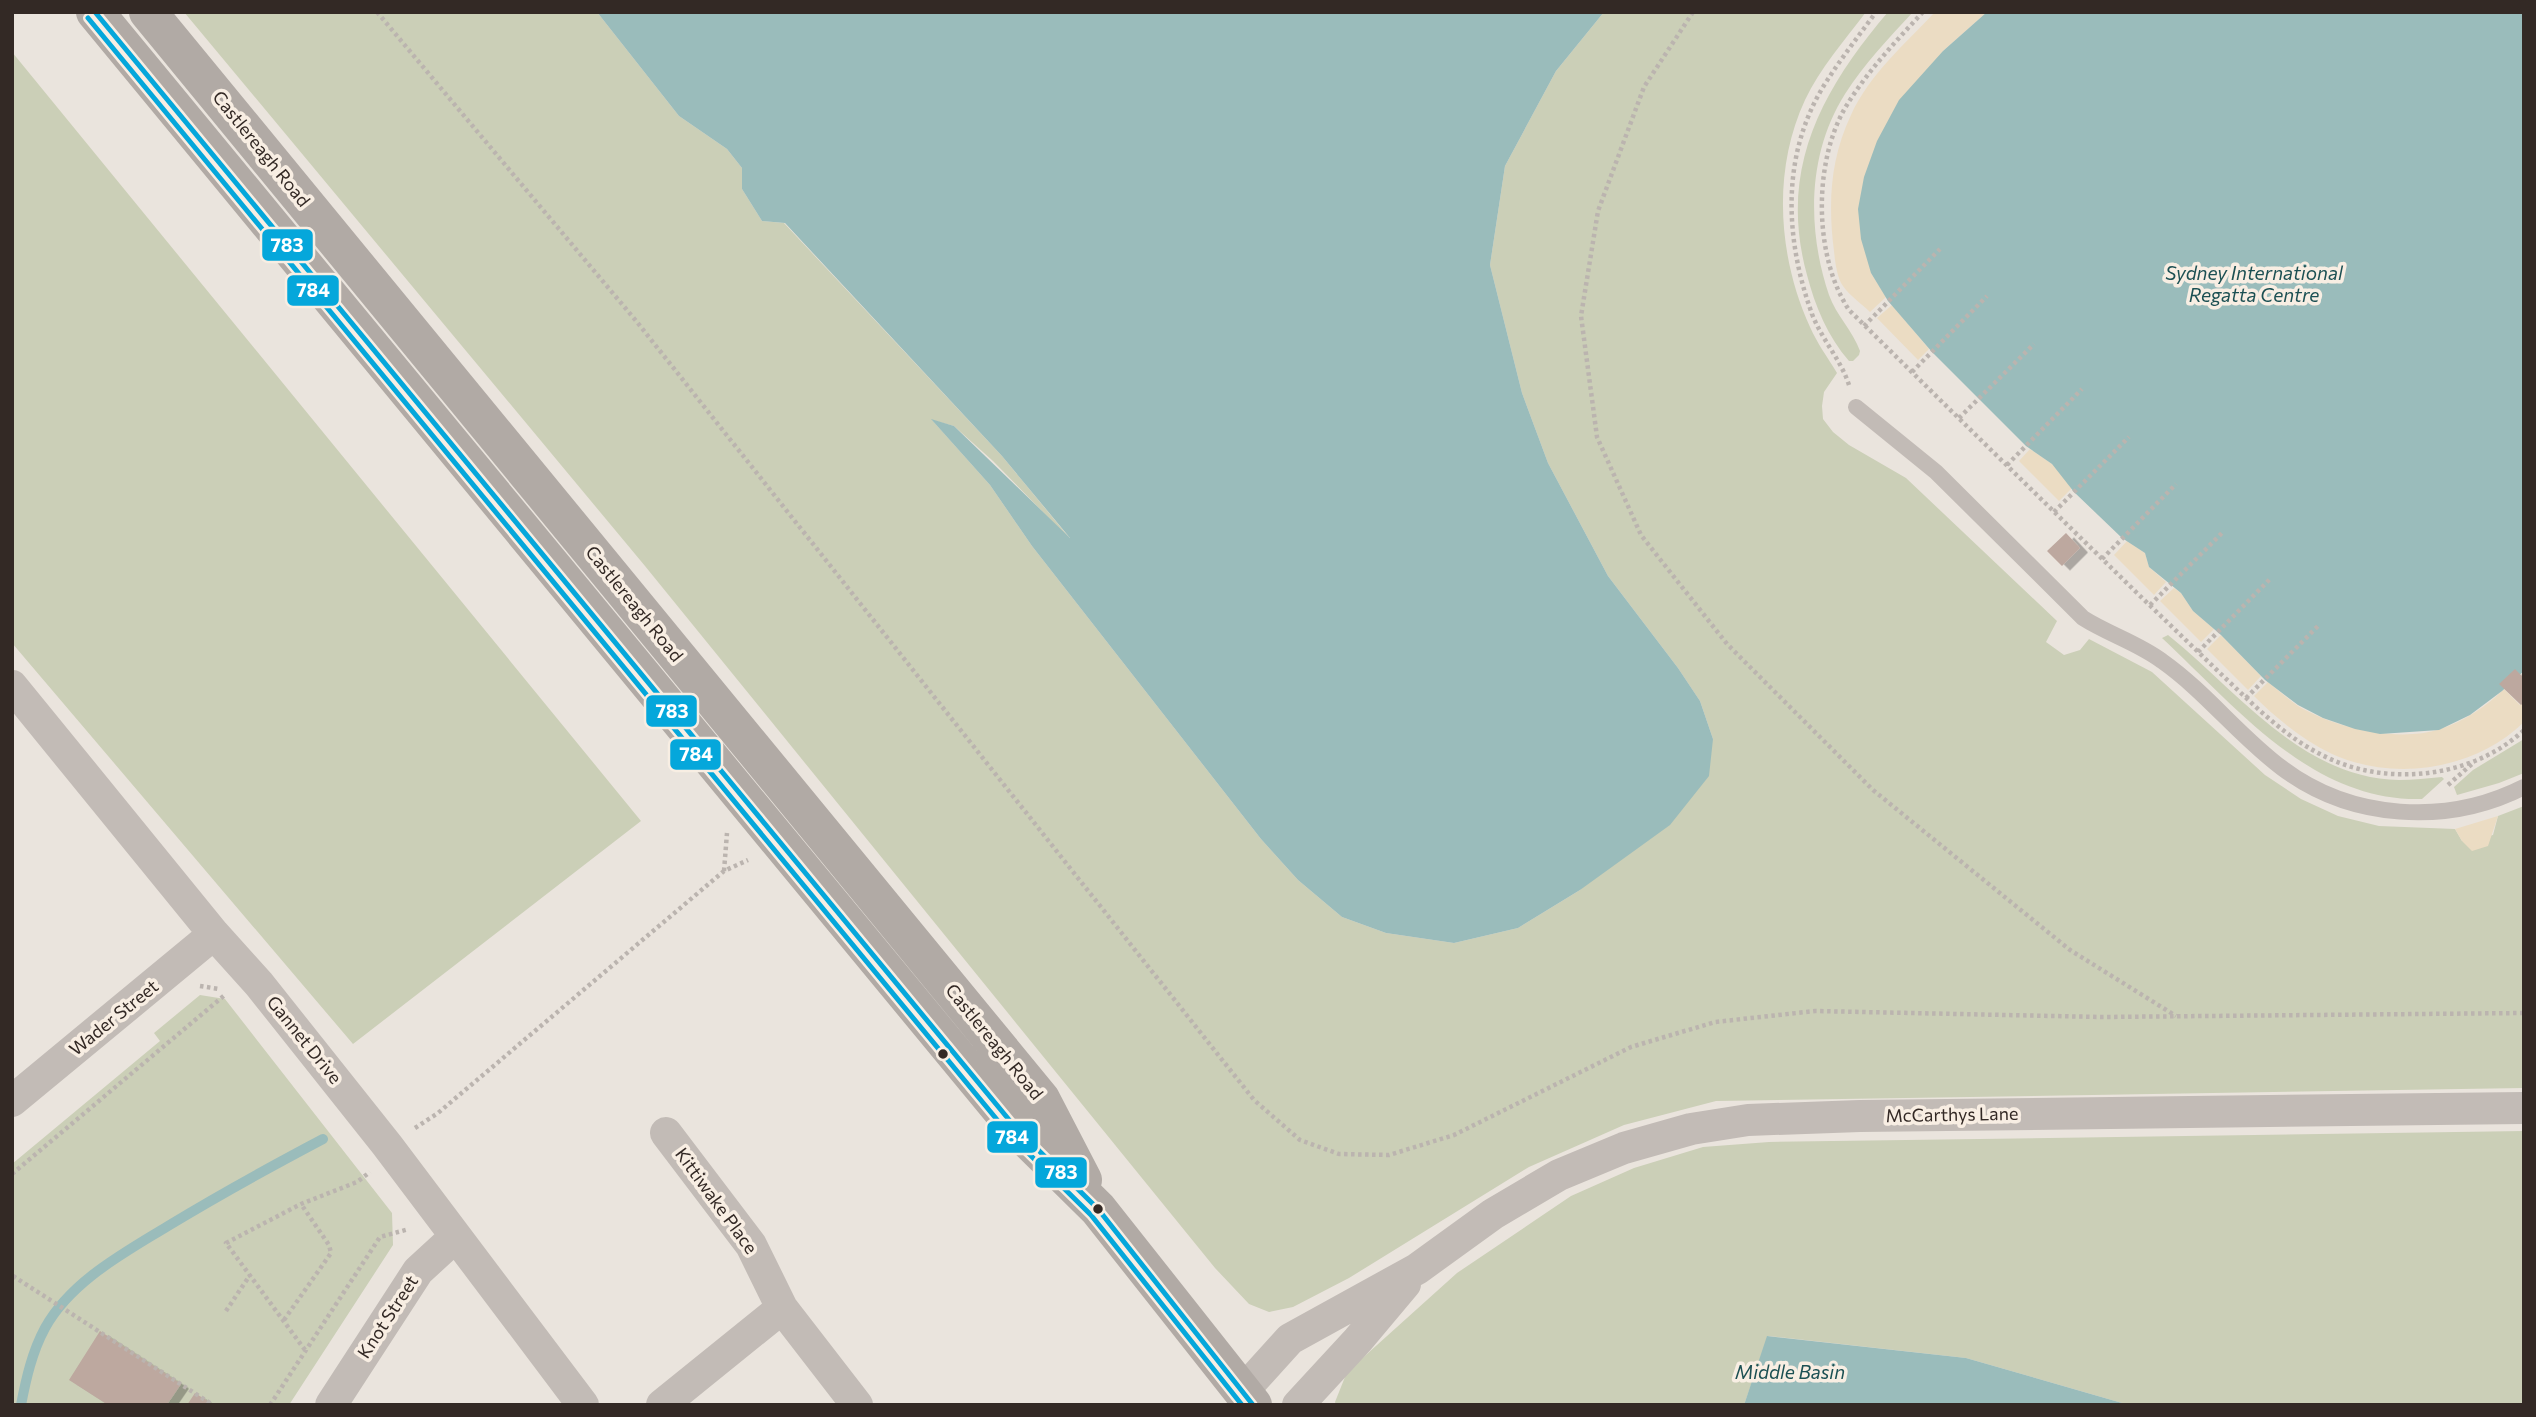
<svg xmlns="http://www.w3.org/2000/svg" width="2536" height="1417" font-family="Commissioner,sans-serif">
<defs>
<filter id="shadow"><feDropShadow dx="8" dy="4.5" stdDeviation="0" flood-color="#0004"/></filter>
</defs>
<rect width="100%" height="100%" fill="#eae4dd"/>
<path fill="#cbcfb7" d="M184 12H597L679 116 727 149 742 168V189L762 221 784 223 1002 456 1077 547 993 461 954 426 932 420 990 485 1032 546 1261 839 1298 880 1342 917 1386 933 1454 943 1518 928 1580 890 1713 739 1700 701 1678 668 1608 576 1548 463 1522 393 1490 265 1505 166 1556 71 1604 12H1866C1845 40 1820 68 1805 100 1772 171 1778 257 1810 327 1817 343 1828 358 1837 373L1824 392 1822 406 1823 419 1833 432 1849 445 1906 478 2057 621 2046 642 2064 655 2080 650 2089 639 2152 672 2265 775 2301 799 2338 816 2379 826 2455 829 2462 841 2493 835 2498 816 2524 806V1088L1716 1101 1624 1125 1529 1167 1349 1278 1293 1307 1269 1312 1249 1304 1215 1268 645 566Z
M1888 12H1913C1889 38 1864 64 1845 94 1807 154 1807 230 1829 295 1836 315 1853 331 1860 351L1859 355 1853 361H1849C1828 337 1815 306 1807 275 1778 170 1821 91 1888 12Z
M12 52 641 821 353 1044 12 643Z
M2168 635C2238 691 2301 778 2399 780 2413 780 2428 778 2442 777L2444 779 2422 799C2312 802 2236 707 2162 638Z
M2524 739V773L2499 783 2457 795 2454 787 2473 770Z
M200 995 225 999 392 1213 393 1245 289 1405H12V1164L160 1041 154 1033Z
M2524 1131V1405H2129L1966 1358 1768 1336 1744 1405H1336L1335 1402 1347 1372 1457 1273 1571 1196 1634 1168 1703 1147 1769 1142Z"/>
<path fill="#ebdcc3" d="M1935 12H1987L1943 51 1871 273 1886 297 1870 312C1862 304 1850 296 1843 286 1837 278 1835 261 1834 251 1828 204 1830 159 1851 115 1869 75 1905 44 1935 12Z
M1892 305 1929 349 1918 360 1877 318Z
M2030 449 2052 464 2072 488 2059 501 2019 461Z
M2127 541 2145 553 2149 567 2166 582 2154 595 2114 555Z
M2174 588 2181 593 2193 611 2214 629 2201 642 2160 601Z
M2221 635 2261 676 2248 690 2207 649Z
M2268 682C2278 690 2288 699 2298 706 2335 728 2398 743 2440 729 2463 722 2487 706 2504 689L2520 705 2524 702V722C2475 770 2394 782 2332 754 2303 740 2277 719 2254 696Z
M2498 816 2488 846 2472 851 2462 841 2455 829Z"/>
<path fill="#9abcbb" d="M597 12H1604L1556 71 1505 166 1490 265 1522 393 1548 463 1608 576 1678 668 1700 701 1713 739 1709 776 1670 825 1580 890 1518 928 1454 943 1386 933 1342 917 1298 880 1261 839 1032 546 990 485 931 419 954 426 1070 538 1002 456 785 223 762 221 742 189V168L727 149 679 116Z
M1987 12H2524V671L2502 691 2470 715 2439 730 2380 734 2355 729 2323 718 2298 705 2265 680 2221 635 2193 611 2181 593 2149 567 2145 553 2122 538 2074 492 2052 464 2026 446 1932 352 1888 301 1871 273 1861 239 1858 209 1864 177 1877 141 1899 100 1943 51Z
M1767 1336 1966 1358 2129 1405H1744Z"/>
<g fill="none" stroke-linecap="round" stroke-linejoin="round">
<path stroke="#9abcbb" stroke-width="10" d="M21 1405C26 1379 32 1352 45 1328 71 1281 124 1253 168 1226 219 1195 270 1167 323 1139"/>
</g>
<path fill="#bda89f" filter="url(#shadow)" d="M2066 533 2080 548 2062 566 2047 551Z
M2515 669 2524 678V702L2521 705 2499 684Z
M100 1331 181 1384 168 1403 172 1405H108L69 1380Z
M195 1393 214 1405H187Z"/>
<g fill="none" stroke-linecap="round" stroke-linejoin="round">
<path stroke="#bbb4af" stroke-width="4.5" stroke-dasharray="3.5 3.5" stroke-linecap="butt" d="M377 12 637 322 1254 1100 1300 1140 1339 1154 1389 1155 1454 1135 1631 1047 1715 1022 1815 1011 2101 1017 2524 1013
M1693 12 1644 87 1598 211 1581 316 1597 437 1641 535 1727 644 1873 790 2070 950 2176 1016
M1923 12C1895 42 1866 73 1845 108 1813 164 1814 257 1849 310 1945 405 2041 499 2137 593 2165 620 2193 647 2221 674 2256 707 2289 742 2335 761 2395 786 2475 776 2524 730
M1864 326 1940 249
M1912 372 1987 296
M1849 385C1841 360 1822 340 1812 314 1785 239 1781 157 1823 87 1839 61 1858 37 1876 12
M1959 418 2034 344
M2007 465 2082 389
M2054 512 2129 437
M2102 559 2176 484
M2150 605 2223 532
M2198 652 2270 579
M2246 698 2318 626
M2448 785 2473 763
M724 871 727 833
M200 986 219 989
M415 1128 438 1113 724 871 748 860
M12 1174 226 994
M13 1276 213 1405
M226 1311 250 1275
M284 1320 331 1253 329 1245 301 1204
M305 1350 226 1243 301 1204 357 1182 370 1172
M270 1405 380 1237 409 1229"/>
<path stroke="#c2bbb6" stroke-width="16" d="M1856 407 1936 472 2083 618C2108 634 2138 643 2162 661 2206 692 2239 736 2282 768 2351 820 2447 826 2524 787"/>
<path stroke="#c2bbb6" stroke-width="32" d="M12 686 214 934 259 984 387 1145 583 1405
M12 1101 214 934
M666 1133 751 1245 782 1308 857 1405
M1242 1392 1290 1339 1417 1269 1493 1214 1559 1175 1624 1148 1691 1129 1748 1120 1860 1116 2524 1108
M331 1405 418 1271 455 1237
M662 1405 782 1308
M1298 1405 1358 1340 1405 1284"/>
<path stroke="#b1aaa5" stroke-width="38" d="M95 12 1015 1127 1098 1209 1253 1405
M148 12 1041 1099 1083 1180"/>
<g stroke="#f8eee3" stroke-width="10">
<path id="bus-1" d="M95 12 1015 1127 1098 1209 1253 1405"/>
</g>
<g stroke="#f8eee3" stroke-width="10">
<path id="bus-2" d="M88 18 1008 1133 1091 1215 1242 1405"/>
</g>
<use href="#bus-1" stroke="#05a7db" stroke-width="5"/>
<use href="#bus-2" stroke="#05a7db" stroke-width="5"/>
</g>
<g fill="#332925" stroke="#f8eee3" stroke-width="2.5">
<circle cx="943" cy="1054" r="6"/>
<circle cx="1098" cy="1209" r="6"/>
</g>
<g text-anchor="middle" stroke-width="7" stroke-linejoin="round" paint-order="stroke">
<g font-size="18" fill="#332925" stroke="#f8eee3">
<text transform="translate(261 149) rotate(51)" y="6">Castlereagh Road</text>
<text transform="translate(634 604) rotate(51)" y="6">Castlereagh Road</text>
<text transform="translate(114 1018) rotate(-39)" y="6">Wader Street</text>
<text transform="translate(304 1040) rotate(51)" y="6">Gannet Drive</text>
<text transform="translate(994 1042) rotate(51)" y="6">Castlereagh Road</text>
<text transform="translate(1952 1115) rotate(-1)" y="6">McCarthys Lane</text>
<text transform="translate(716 1201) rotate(54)" y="6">Kittiwake Place</text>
<text transform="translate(388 1317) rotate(-57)" y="6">Knot Street</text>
</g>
<g font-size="19" font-style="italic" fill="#1c5053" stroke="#f8eee3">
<text x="2254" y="280">Sydney International<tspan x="2254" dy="22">Regatta Centre</tspan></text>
<text x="1790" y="1379">Middle Basin</text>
</g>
</g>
<g stroke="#f8eee3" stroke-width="2.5">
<rect x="261" y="228" width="53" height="34" rx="7" fill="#05a7db"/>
<rect x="286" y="274" width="54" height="33" rx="7" fill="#05a7db"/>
<rect x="645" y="694" width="53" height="34" rx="7" fill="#05a7db"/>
<rect x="669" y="738" width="53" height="33" rx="7" fill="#05a7db"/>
<rect x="986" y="1120" width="53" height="34" rx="7" fill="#05a7db"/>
<rect x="1034" y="1156" width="54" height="33" rx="7" fill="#05a7db"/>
</g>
<g font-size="19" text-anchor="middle" font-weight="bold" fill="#fff">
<text x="287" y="252">783</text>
<text x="313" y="297">784</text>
<text x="672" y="718">783</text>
<text x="696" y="761">784</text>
<text x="1012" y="1144">784</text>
<text x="1061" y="1179">783</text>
</g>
<rect width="2536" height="1417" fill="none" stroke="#332925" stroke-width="28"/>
</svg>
